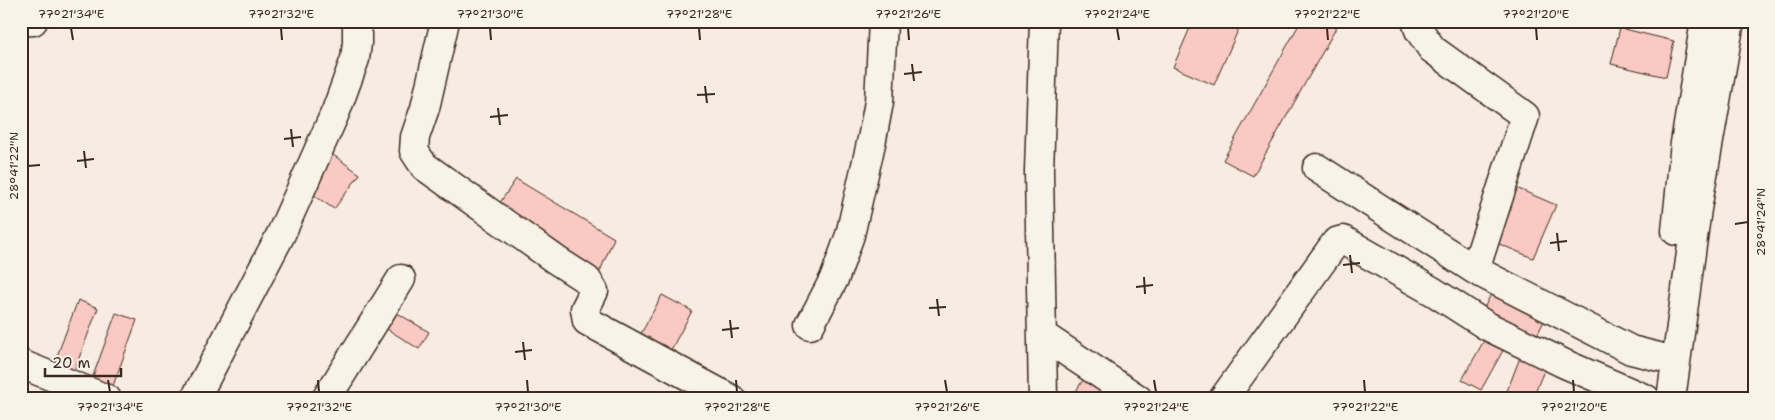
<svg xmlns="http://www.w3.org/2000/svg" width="1775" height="420" font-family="'Shantell Sans',sans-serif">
<rect width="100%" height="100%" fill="#f8ebe1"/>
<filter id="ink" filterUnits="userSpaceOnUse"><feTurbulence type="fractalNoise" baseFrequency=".02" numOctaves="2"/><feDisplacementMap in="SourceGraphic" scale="10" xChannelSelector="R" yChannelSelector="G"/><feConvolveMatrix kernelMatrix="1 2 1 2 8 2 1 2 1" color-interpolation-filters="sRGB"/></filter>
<g filter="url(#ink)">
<path fill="#fac9c4" stroke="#3b2a1e" d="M1193 21H1242L1214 85 1173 67Z
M1301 21H1340L1253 176 1223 160Z
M1620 28 1674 41 1666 77 1611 64Z
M329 152 360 174 334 209 305 189Z
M516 179 614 238 598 276 495 210Z
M1514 187 1556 205 1533 258 1492 241Z
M1495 286 1548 313 1534 341 1481 314Z
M662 295 692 311 666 359 636 343Z
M78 300 98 308 71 379 51 372Z
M116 313 137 320 110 394 89 387Z
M397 313 429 332 419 349 387 329Z
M1487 335 1506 345 1481 390 1462 380Z
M1521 355 1546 366 1532 399H1504Z
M1086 375 1125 399H1071Z"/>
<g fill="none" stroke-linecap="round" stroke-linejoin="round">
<g stroke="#3b2a1e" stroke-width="31">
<path id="minor" d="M445 21 425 108 415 137 414 151 424 166 556 260 587 280 594 291 585 309 587 321 731 399
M1317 168 1475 270 1525 116 1432 49 1419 30 1416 21
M1676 231 1685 143 1705 21
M1475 270 1631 350 1659 357
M810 325 835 277 850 235 872 139 879 102 883 21
M1042 335 1138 399
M21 364 107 399
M195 399 281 234 336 111 355 59 357 43V21
M326 399 401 279
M1043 399 1039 171 1044 21
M1223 399 1336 242 1343 240 1434 292 1487 326 1565 364 1646 399
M1671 399 1697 209 1730 21"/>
</g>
<g stroke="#3b2a1e" stroke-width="31">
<path id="highway" d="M21 22 33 21"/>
</g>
<use href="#minor" stroke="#f7f3e8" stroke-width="28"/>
<use href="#highway" stroke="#f7f3e8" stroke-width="28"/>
</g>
</g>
<path fill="none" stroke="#3b2a1e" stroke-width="2" d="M71 28 73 40M281 28 282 40M490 28 491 40M699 28 700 40M908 28 909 40M1117 28 1119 40M1327 28 1328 40M1536 28 1537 40M912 64 914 81M904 74 922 72M705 86 707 103M697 95 715 94M498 108 500 125M490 117 508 115M291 129 293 147M284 139 301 137M84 151 86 168M77 161 94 159M28 166 40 165M1735 224 1748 222M1557 233 1559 251M1550 243 1567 241M1350 255 1352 273M1343 265 1360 263M1144 277 1145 294M1136 287 1153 285M937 299 939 316M929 308 946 307M730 320 732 338M722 330 739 328M523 342 525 360M515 352 532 350M108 380 110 392M318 380 319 392M527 380 528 392M736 380 737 392M945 380 947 392M1154 380 1156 392M1364 380 1365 392M1573 380 1574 392"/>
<rect width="1775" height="420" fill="none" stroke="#f7f3e8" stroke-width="55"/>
<path d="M45 368v8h76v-8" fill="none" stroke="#3b2a1e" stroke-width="2.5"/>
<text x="52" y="368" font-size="15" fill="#3b2a1e" stroke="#f7f3e8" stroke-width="4" paint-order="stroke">20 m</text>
<rect x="28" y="28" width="1720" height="364" fill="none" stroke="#3b2a1e" stroke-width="2"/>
<g font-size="12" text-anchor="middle" fill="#3b2a1e">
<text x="71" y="18">77°21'34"E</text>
<text x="281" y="18">77°21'32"E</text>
<text x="490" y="18">77°21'30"E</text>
<text x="699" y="18">77°21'28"E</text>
<text x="908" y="18">77°21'26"E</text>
<text x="1117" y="18">77°21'24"E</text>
<text x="1327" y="18">77°21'22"E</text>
<text x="1536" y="18">77°21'20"E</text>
<text transform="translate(14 166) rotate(-90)" y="4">28°41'22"N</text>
<text transform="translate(1761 222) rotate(-90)" y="4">28°41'24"N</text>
<text x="110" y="411">77°21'34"E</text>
<text x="319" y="411">77°21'32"E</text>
<text x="528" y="411">77°21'30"E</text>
<text x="737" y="411">77°21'28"E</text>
<text x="947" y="411">77°21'26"E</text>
<text x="1156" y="411">77°21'24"E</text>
<text x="1365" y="411">77°21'22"E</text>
<text x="1574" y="411">77°21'20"E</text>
</g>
</svg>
